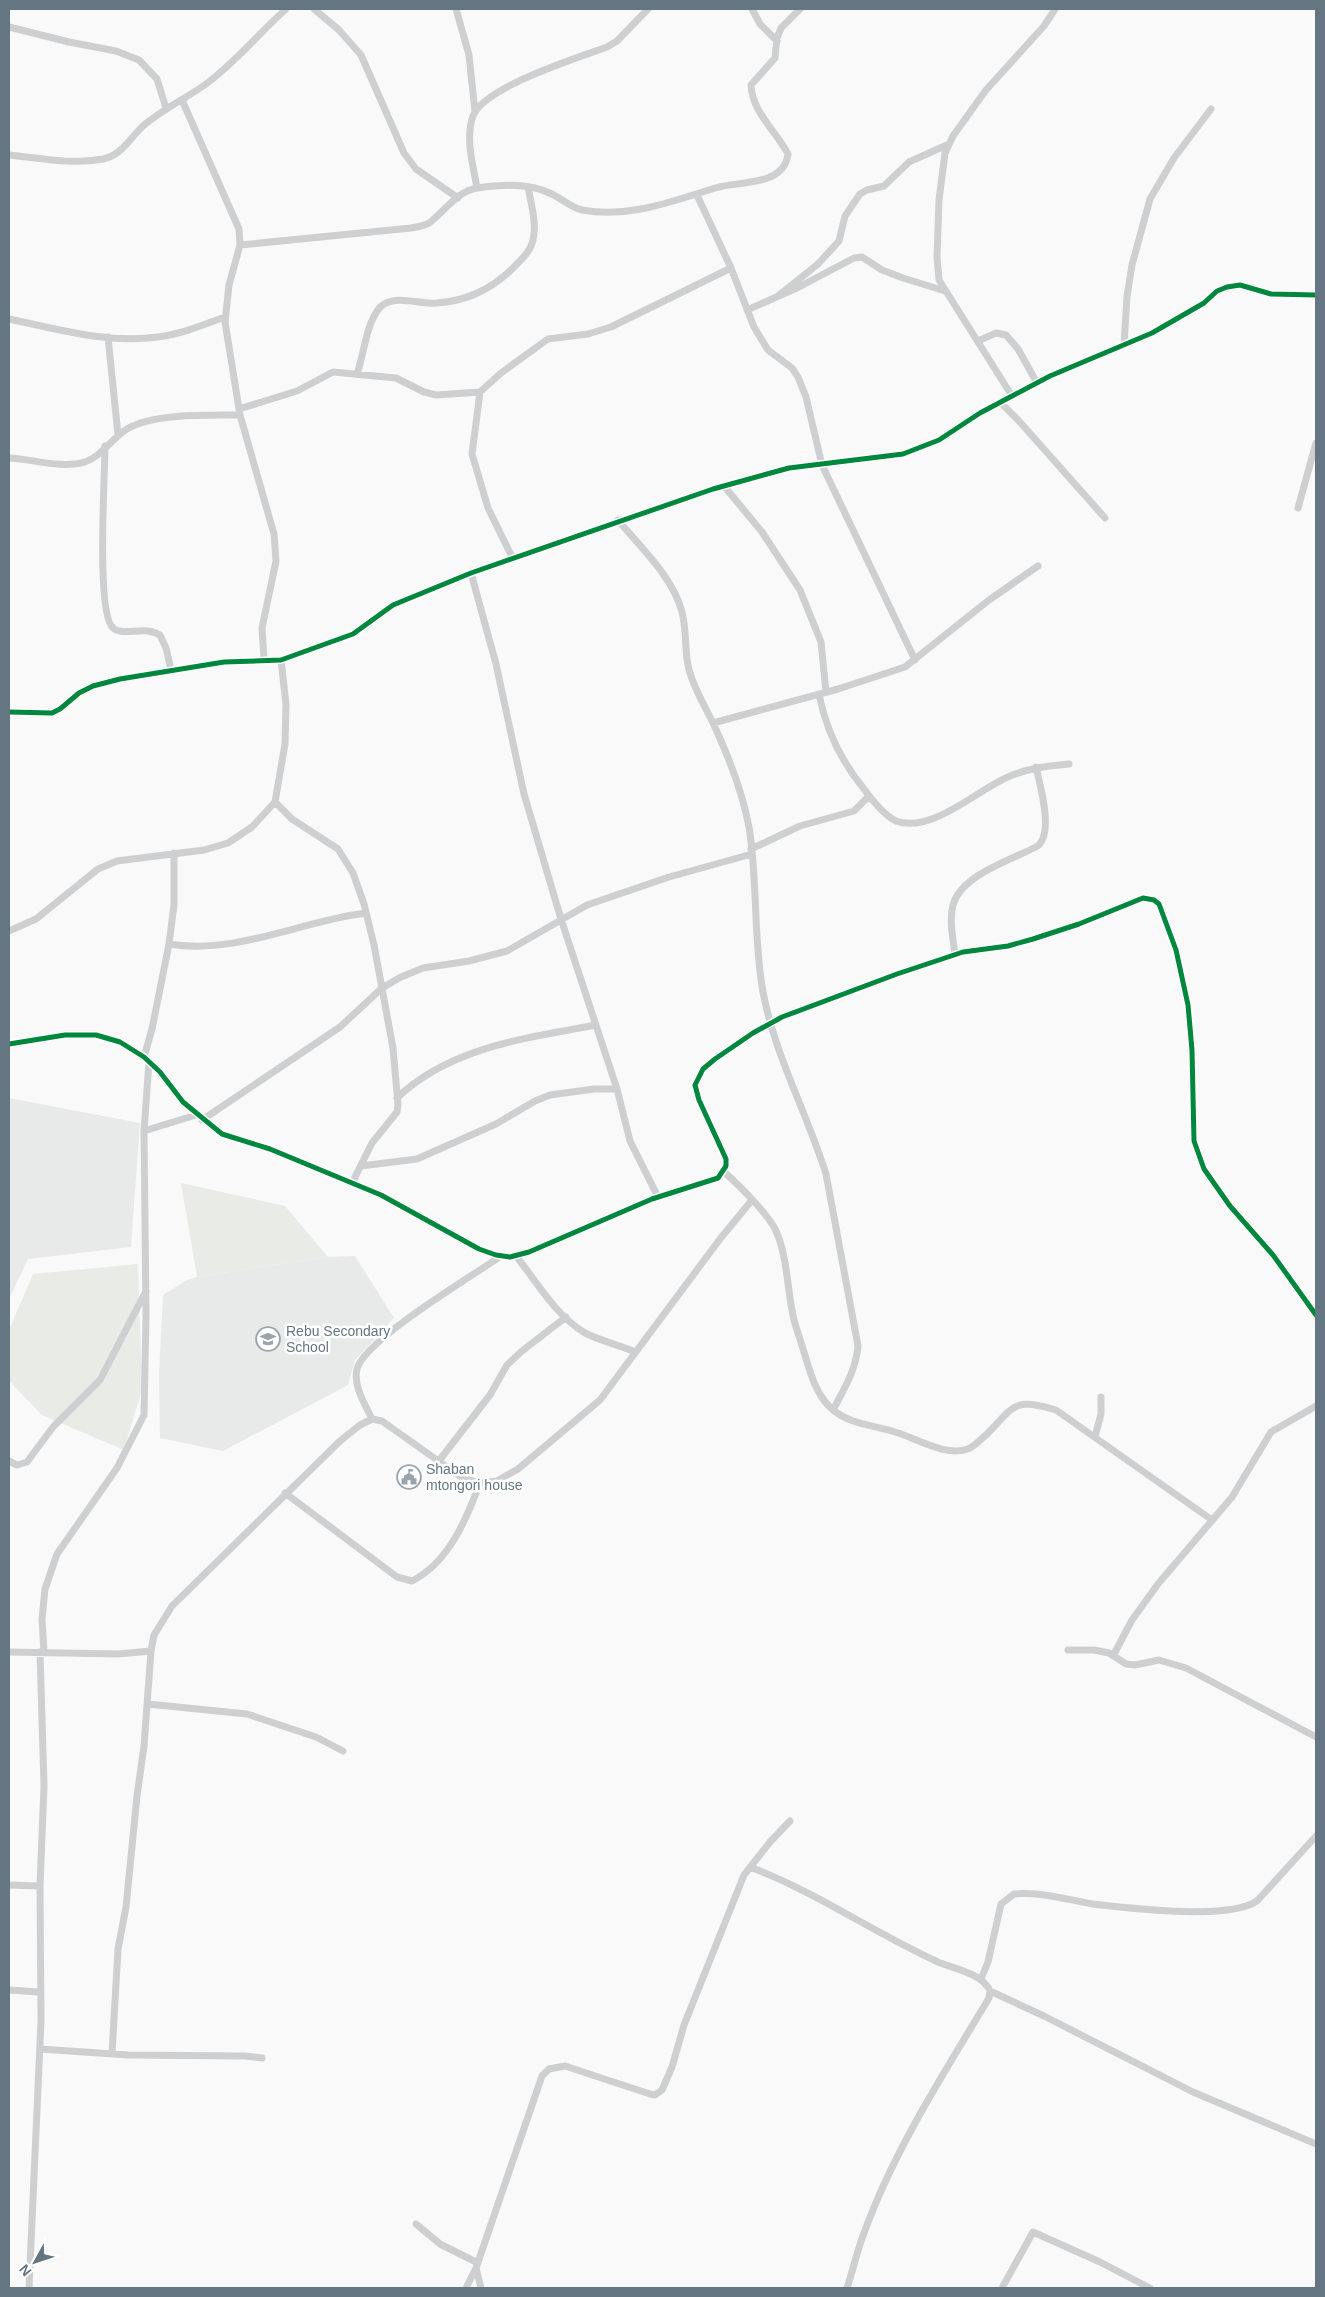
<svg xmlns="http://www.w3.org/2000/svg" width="1325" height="2297" font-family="Helvetica,sans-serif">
<rect width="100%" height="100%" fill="#f9f9f9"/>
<path fill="#e8e9e9" d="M9 1098 140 1123 131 1247 28 1259 9 1299Z
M355 1256 394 1318 355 1360 348 1385 223 1451 160 1438 159 1373 163 1295 187 1280 197 1277 328 1257Z"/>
<path fill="#e8ebe6" d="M181 1183 285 1206 328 1257 197 1277Z
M138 1264 142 1389 124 1450 42 1415 9 1381V1330L33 1274Z"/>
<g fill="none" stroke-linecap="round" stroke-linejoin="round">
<path stroke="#cecfd0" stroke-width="7" d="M314 9 339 30 361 55 404 153 416 169 458 198
M456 9 469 55 475 112
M752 9 760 24 777 41
M9 27 69 42 116 51 139 60 157 79 166 108
M182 100 239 229 240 245 229 285 225 322 240 415 274 534 276 561 262 628 264 659
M9 155C40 158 71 165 103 159 122 155 130 138 143 126 163 109 185 99 206 84 236 62 259 33 286 9
M477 188C473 165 465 138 473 116 484 87 577 58 607 47L617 41 648 9
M697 195 731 268 754 327 768 350 792 368 798 377 806 397 822 465 915 660
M240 245 411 228C417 227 424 226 429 223 444 212 458 190 478 188 502 184 530 183 552 194 562 199 572 208 582 210 631 219 674 200 719 187 742 181 784 186 788 154 776 131 752 112 751 85L775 58 777 38 781 28 800 9
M778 296 818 264 839 241 845 216 860 194 867 190 884 186 909 162 949 144
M747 310 797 288 854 258 862 257 882 270 903 278 945 291
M9 319C57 329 108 344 158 337 181 334 203 325 225 317
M108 337 118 435
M978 341 996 333 1006 335 1018 349 1037 383
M1124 345 1127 296 1132 265 1150 199 1174 158 1211 109
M357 374C364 355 367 315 384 304 399 295 421 305 437 303 469 301 494 288 516 265 523 258 531 250 533 240 537 223 531 204 528 187
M1012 396 939 280 937 257 939 200 945 153 953 136 986 90 1044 26 1055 9
M1000 402 1019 421 1105 518
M239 409 297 391 333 372 396 378 424 392 436 395 480 392
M105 446C105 475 96 614 113 628 123 637 145 625 160 635L166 648 171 670
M9 458C33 459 61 469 85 462 101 457 112 438 127 429 154 413 209 415 240 415
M724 486 762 532 800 590 821 642 826 692
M1298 508 1316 443
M618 520C641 548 673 577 682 612 688 635 683 657 692 679 699 698 710 715 718 734 731 763 743 795 749 827 758 881 753 938 763 992 775 1056 807 1113 826 1174L858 1346C856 1370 844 1389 833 1410
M513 559 488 508 472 454 480 392 501 373 548 339 588 334 611 327 731 268
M471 573 496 664 524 794 561 919 617 1089 630 1141 658 1197
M819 694C826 730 841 761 864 789 871 799 885 816 896 821 932 834 978 789 1010 776 1029 768 1048 766 1069 764
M9 712 52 713 60 709 79 693 93 686 120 679 224 662 281 660 353 634 393 605 471 573 713 489 789 468 903 454 939 440 980 413 1050 376 1152 333 1204 303 1217 291 1227 287 1240 285 1271 294 1316 295
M713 723 838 689 905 667 989 600 1038 566
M275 802 292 819 338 849 353 873 364 904 374 945 393 1048 398 1105 397 1112 372 1143 352 1183
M751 849 800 826 854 811 869 796
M9 931 36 919 98 869 117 861 204 850 228 843 252 827 275 802 285 744 286 704 281 660
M169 944C237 955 300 921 366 913
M955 954C953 939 949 920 953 905 961 875 1011 860 1036 847 1055 836 1040 785 1036 767
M9 1044 65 1035H96L120 1042 144 1057 160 1072 183 1102 222 1134 270 1149 381 1195 479 1249 496 1255 510 1257 529 1252 652 1199 718 1178 726 1166V1159L699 1100 695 1085 703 1069 715 1059 753 1033 782 1017 897 974 963 952 1008 946 1033 939 1079 924 1143 898 1154 900 1159 904 1176 950 1188 1005 1192 1050 1194 1141 1204 1169 1230 1206 1273 1255 1316 1315
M144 1057 152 1029 169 944 174 905V853
M397 1098C450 1047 527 1038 596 1025
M202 1120 340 1027 382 988 401 977 423 968 469 961 507 951 587 905 669 877 752 854
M144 1131 196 1115
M361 1166 417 1159 496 1124 535 1101 550 1095 594 1089H617
M724 1172C738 1184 769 1215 776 1231 788 1258 787 1291 794 1320 797 1331 801 1342 804 1352 810 1372 816 1395 832 1409 850 1425 874 1425 895 1432 916 1438 945 1457 968 1449 975 1446 980 1440 986 1435 1015 1406 1012 1397 1056 1410L1212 1520
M516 1256C537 1282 555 1315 585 1333 601 1341 619 1345 635 1352
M372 1419C365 1404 353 1386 357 1369 364 1340 474 1275 501 1256
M1095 1437 1101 1414V1397
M9 1461 17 1465 27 1462 53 1427 100 1380 146 1291
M438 1462 490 1395 507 1365 522 1351 566 1317
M285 1493 397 1577 412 1581C449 1562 466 1520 480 1483
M1068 1650H1094L1109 1653 1126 1664 1135 1665 1159 1660 1186 1668 1316 1737
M9 1652 118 1654 151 1651
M44 1652 42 1619 45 1589 57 1554 117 1468 144 1415 146 1315 144 1131 149 1062
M1113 1656 1132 1620 1158 1584 1232 1497 1271 1432 1316 1406
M148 1704 247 1714 316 1737 343 1751
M750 1867C816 1892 874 1933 938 1962 955 1969 983 1974 990 1991L989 1998C944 2073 894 2150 864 2233 857 2251 853 2270 847 2288
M9 1885 40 1886
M981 1979 988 1962 1001 1904 1014 1894C1040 1891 1068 1900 1093 1904 1128 1908 1233 1921 1258 1900L1316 1836
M9 1990 39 1992
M990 1991 1044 2016 1193 2092 1316 2144
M40 2049 128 2055 245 2056 262 2058
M112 2054 118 1949 126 1907 137 1796 144 1746 151 1651 154 1635 172 1606 340 1441 360 1425 372 1419 382 1421 461 1477 480 1483 497 1481 518 1469 600 1400 720 1239 752 1200
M416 2224 440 2244 478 2263
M476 2268 481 2288
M29 2288 41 2021 40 1886 44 1786 40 1652
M466 2288 476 2268 542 2076 549 2069 565 2066 650 2094 655 2095 662 2090 672 2067 684 2025 744 1875 770 1842 790 1821
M1002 2288 1033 2232 1100 2262 1150 2288"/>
<g stroke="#fff" stroke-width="8">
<path id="cycleway" d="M9 712 52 713 60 709 79 693 93 686 120 679 224 662 281 660 353 634 393 605 471 573 713 489 789 468 903 454 939 440 980 413 1050 376 1152 333 1204 303 1217 291 1227 287 1240 285 1271 294 1316 295
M9 1044 65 1035H96L120 1042 144 1057 160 1072 183 1102 222 1134 270 1149 381 1195 479 1249 496 1255 510 1257 529 1252 652 1199 718 1178 726 1166V1159L699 1100 695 1085 703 1069 715 1059 753 1033 782 1017 897 974 963 952 1008 946 1033 939 1079 924 1143 898 1154 900 1159 904 1176 950 1188 1005 1192 1050 1194 1141 1204 1169 1230 1206 1273 1255 1316 1315"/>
</g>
<use href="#cycleway" stroke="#00873e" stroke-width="5"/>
</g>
<defs>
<g id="school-ring" transform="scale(1.25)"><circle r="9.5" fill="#fff" stroke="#99a4ac" stroke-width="1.5"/><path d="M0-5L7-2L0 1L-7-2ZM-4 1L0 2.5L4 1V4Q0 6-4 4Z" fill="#99a4ac"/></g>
<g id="civic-ring" transform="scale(1.25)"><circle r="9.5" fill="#fff" stroke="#99a4ac" stroke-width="1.5"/><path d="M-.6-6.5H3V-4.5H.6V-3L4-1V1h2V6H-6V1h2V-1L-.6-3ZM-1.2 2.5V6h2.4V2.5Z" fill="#99a4ac"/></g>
</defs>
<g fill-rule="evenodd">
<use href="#school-ring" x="268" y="1339"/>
<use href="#civic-ring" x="409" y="1477"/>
</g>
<g text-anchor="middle" stroke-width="5" stroke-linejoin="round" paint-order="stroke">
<g font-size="14" fill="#657683" stroke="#fff" text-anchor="start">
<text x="286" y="1336">Rebu Secondary<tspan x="286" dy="16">School</tspan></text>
<text x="426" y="1474">Shaban<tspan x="426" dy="16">mtongori house</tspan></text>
</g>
</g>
<rect width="1325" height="2297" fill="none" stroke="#657683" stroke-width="20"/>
<g transform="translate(35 2262) rotate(230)" stroke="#ffffff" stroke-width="4" paint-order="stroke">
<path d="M0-4L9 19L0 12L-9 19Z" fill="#657683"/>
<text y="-8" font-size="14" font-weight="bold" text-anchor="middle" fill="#657683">N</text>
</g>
</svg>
